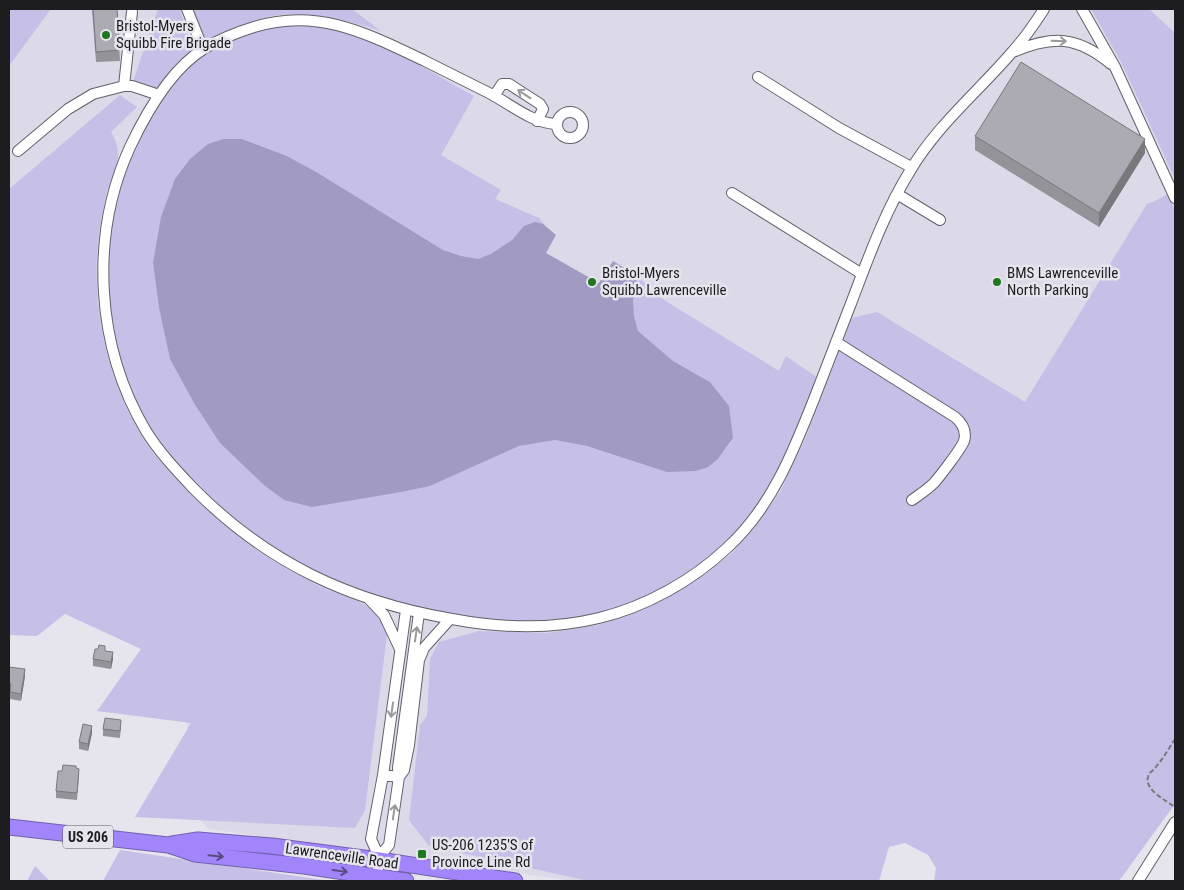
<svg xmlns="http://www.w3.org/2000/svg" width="1184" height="890" font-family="'Roboto Condensed',sans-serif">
<rect width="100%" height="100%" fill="#e6e5ee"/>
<path fill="#dcd9e9" d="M9 9H1175V795L622 881H573L209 829 194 814 184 686 145 630 9 556Z"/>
<path fill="#c6bfe7" d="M9 9H51L9 66Z
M158 9H180L193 51C178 63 165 76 154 92L133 81Z
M192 9H352L381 31C348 21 314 11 279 15 255 18 232 30 210 39L205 38Z
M1091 9H1149L1175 33V179L1121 62Z
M280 26C297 26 314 25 331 28 381 39 430 72 474 96L441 155 501 190 495 199 539 218 545 225C525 220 525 228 512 240 504 247 489 258 478 259 466 260 453 254 443 250L318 173 287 156 242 139 153 263 159 308 170 358 194 403 221 443 265 486 284 500 430 486 519 446 555 440 587 446 696 471C716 464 722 455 733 438L710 382 673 361 637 332 634 316 633 300 638 276 656 295 779 371 786 356 818 378C795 438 772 503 723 547 688 578 644 602 599 614 571 621 541 622 512 621 469 620 427 612 386 600 375 597 364 594 354 590 341 585 329 578 317 572 305 566 292 561 281 554 252 536 226 514 202 491 184 473 167 456 153 435 111 373 95 273 114 201 117 188 124 176 128 163 143 126 166 82 199 58 220 42 254 32 280 26Z
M120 95 137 107 111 132C116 140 118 147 118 157 117 171 107 186 105 200 99 228 95 259 97 287 99 338 116 395 143 438 155 457 171 474 187 490 226 531 270 562 321 587 340 596 372 602 384 620 386 624 387 631 387 635L365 810 355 828 135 817 191 723 97 711 141 649 65 614 37 636 9 635V189Z
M1169 193 1175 211V804L1119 881H934L936 868 928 855 905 843 889 847 879 881H589L429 846 409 820 420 725 427 716 430 659 439 642 479 631 547 633 598 625 630 615 661 601 704 575 731 554 752 531 780 492 806 437 852 318 877 312 1025 402 1147 204 1155 201Z
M120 850 331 881H103Z
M35 866 50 881H27Z"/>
<path fill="#a19ac2" d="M224 139H242L287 156 318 173 443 250 461 256 478 259 491 254 512 240 524 226 535 222 543 224 556 235 546 253 599 283 613 261 638 276 633 300 634 316 638 331 673 361 710 382 729 406 733 438 718 459 708 467 696 471 667 472 587 446 555 440 519 446 430 486 401 492 312 507 284 500 265 486 220 443 194 403 170 359 159 308 153 263 161 217 175 179 190 159 208 144Z"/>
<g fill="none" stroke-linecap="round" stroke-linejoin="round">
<g stroke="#626168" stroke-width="12">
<path id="minor" d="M187 9 203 49
M1082 9 1115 67 1175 198
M1013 52C1053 35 1077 36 1111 64
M758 77 839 128 911 167
M124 86 132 12
M494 96 502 84H509L540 104 543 109 537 121
M557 125a13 13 0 1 1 26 0a13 13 0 1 1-26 0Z
M557 124C532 123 513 106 491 94 469 83 447 72 425 61 368 34 318 7 254 27 238 32 220 39 205 48 172 68 146 113 130 147 89 237 96 347 146 431 159 452 176 470 193 488 267 563 349 601 452 619 500 628 550 630 599 618 645 607 692 581 727 548 772 507 794 450 816 394 827 365 839 335 850 306 868 259 884 213 910 171 937 125 979 91 1013 51 1025 38 1035 23 1044 9
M18 151 68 109 93 94 124 86H132L159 95
M732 193 862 274
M897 194 940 220
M836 342 955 417C962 423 967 431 964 441 961 449 940 476 934 483 928 489 919 495 912 500
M369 599 384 615 400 649
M383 775 399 777 404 770 409 745 419 660 424 648 450 619
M379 857 389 845 399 777 398 768 419 613
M377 876 379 857 371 839 383 775 406 610
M1138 881 1175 822"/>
</g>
<g stroke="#7360ae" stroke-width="17">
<path id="highway" d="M9 827 168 845 195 854 304 866 406 881
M172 844 198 840 272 846 379 860 515 881"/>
</g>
<path stroke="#79797e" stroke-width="2" stroke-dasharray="5 2.5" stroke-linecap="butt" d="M1175 739C1169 748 1163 759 1155 768 1153 771 1149 772 1148 777 1144 790 1167 801 1175 807"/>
<use href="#minor" stroke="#fff" stroke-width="10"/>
<use href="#highway" stroke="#a284fb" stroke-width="15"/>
</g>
<path fill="#94939a" d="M92 9H117L120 61 96 62Z
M975 136 1145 153 1099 227 975 150Z
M105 651 113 659 111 669 93 666V659Z
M9 667 25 676 21 701 10 699V691L9 690Z
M121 727 120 738 103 736V729Z
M92 733 88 751 79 749V742Z
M76 768 79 776 77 800 56 798V791L62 771Z"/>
<path fill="#78787d" d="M1145 139V153L1099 227V213Z
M113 652V659L111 669V662Z
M25 669V676L21 701V694Z
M92 726V733L88 751V744Z"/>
<path fill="#acabb3" stroke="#78787d" d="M93 9H117L120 50 96 52Z
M1021 62 1145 139 1099 213 975 136Z
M99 645 105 646V651L113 652 111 662 93 659 95 649H98Z
M9 667 25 669 21 694 10 692 11 684 9 683Z
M105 718 121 720 120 731 103 729Z
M83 724 92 726 88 744 79 742Z
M63 765 76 766V768L79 769 77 793 56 791 58 771H62Z"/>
<defs><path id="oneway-shaft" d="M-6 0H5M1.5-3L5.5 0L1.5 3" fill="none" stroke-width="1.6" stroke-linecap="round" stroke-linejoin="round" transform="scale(1.25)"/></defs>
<g stroke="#99999a">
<use href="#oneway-shaft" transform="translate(1059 41) rotate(2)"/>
<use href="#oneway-shaft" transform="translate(524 94) rotate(-147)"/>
<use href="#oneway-shaft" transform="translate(416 634) rotate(-82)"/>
<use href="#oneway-shaft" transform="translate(392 710) rotate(98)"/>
<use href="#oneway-shaft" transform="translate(394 812) rotate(-81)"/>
</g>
<g stroke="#594b82">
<use href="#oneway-shaft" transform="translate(216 856) rotate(6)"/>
<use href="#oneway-shaft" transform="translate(340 871) rotate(8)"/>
</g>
<g fill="#207622" stroke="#e6e5ee" stroke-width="2">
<circle cx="106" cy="35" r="5"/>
<circle cx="592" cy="282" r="5"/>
<circle cx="997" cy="282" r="5"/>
<rect x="417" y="849" width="10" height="10" rx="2.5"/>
</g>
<g text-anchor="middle" stroke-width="5" stroke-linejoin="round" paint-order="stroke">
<rect fill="#e6e5ee" stroke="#59595d" stroke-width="1" x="63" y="825.5" width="50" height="23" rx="4"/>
<g font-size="14" font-weight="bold" fill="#1d1d1f">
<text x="88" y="842">US 206</text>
</g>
<g font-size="15" fill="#1d1d1f" stroke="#e6e5ee" text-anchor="start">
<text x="116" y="31">Bristol-Myers<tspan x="116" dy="17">Squibb Fire Brigade</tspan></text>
<text x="602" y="278">Bristol-Myers<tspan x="602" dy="17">Squibb Lawrenceville</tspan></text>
<text x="1007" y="278">BMS Lawrenceville<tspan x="1007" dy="17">North Parking</tspan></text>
<text x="432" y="850">US-206 1235'S of<tspan x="432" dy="17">Province Line Rd</tspan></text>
</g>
<g font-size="15" fill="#1d1d1f" stroke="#e6e5ee">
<text transform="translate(342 856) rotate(8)" y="5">Lawrenceville Road</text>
</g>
</g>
<rect width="1184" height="890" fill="none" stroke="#1d1d1f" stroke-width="20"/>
</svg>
